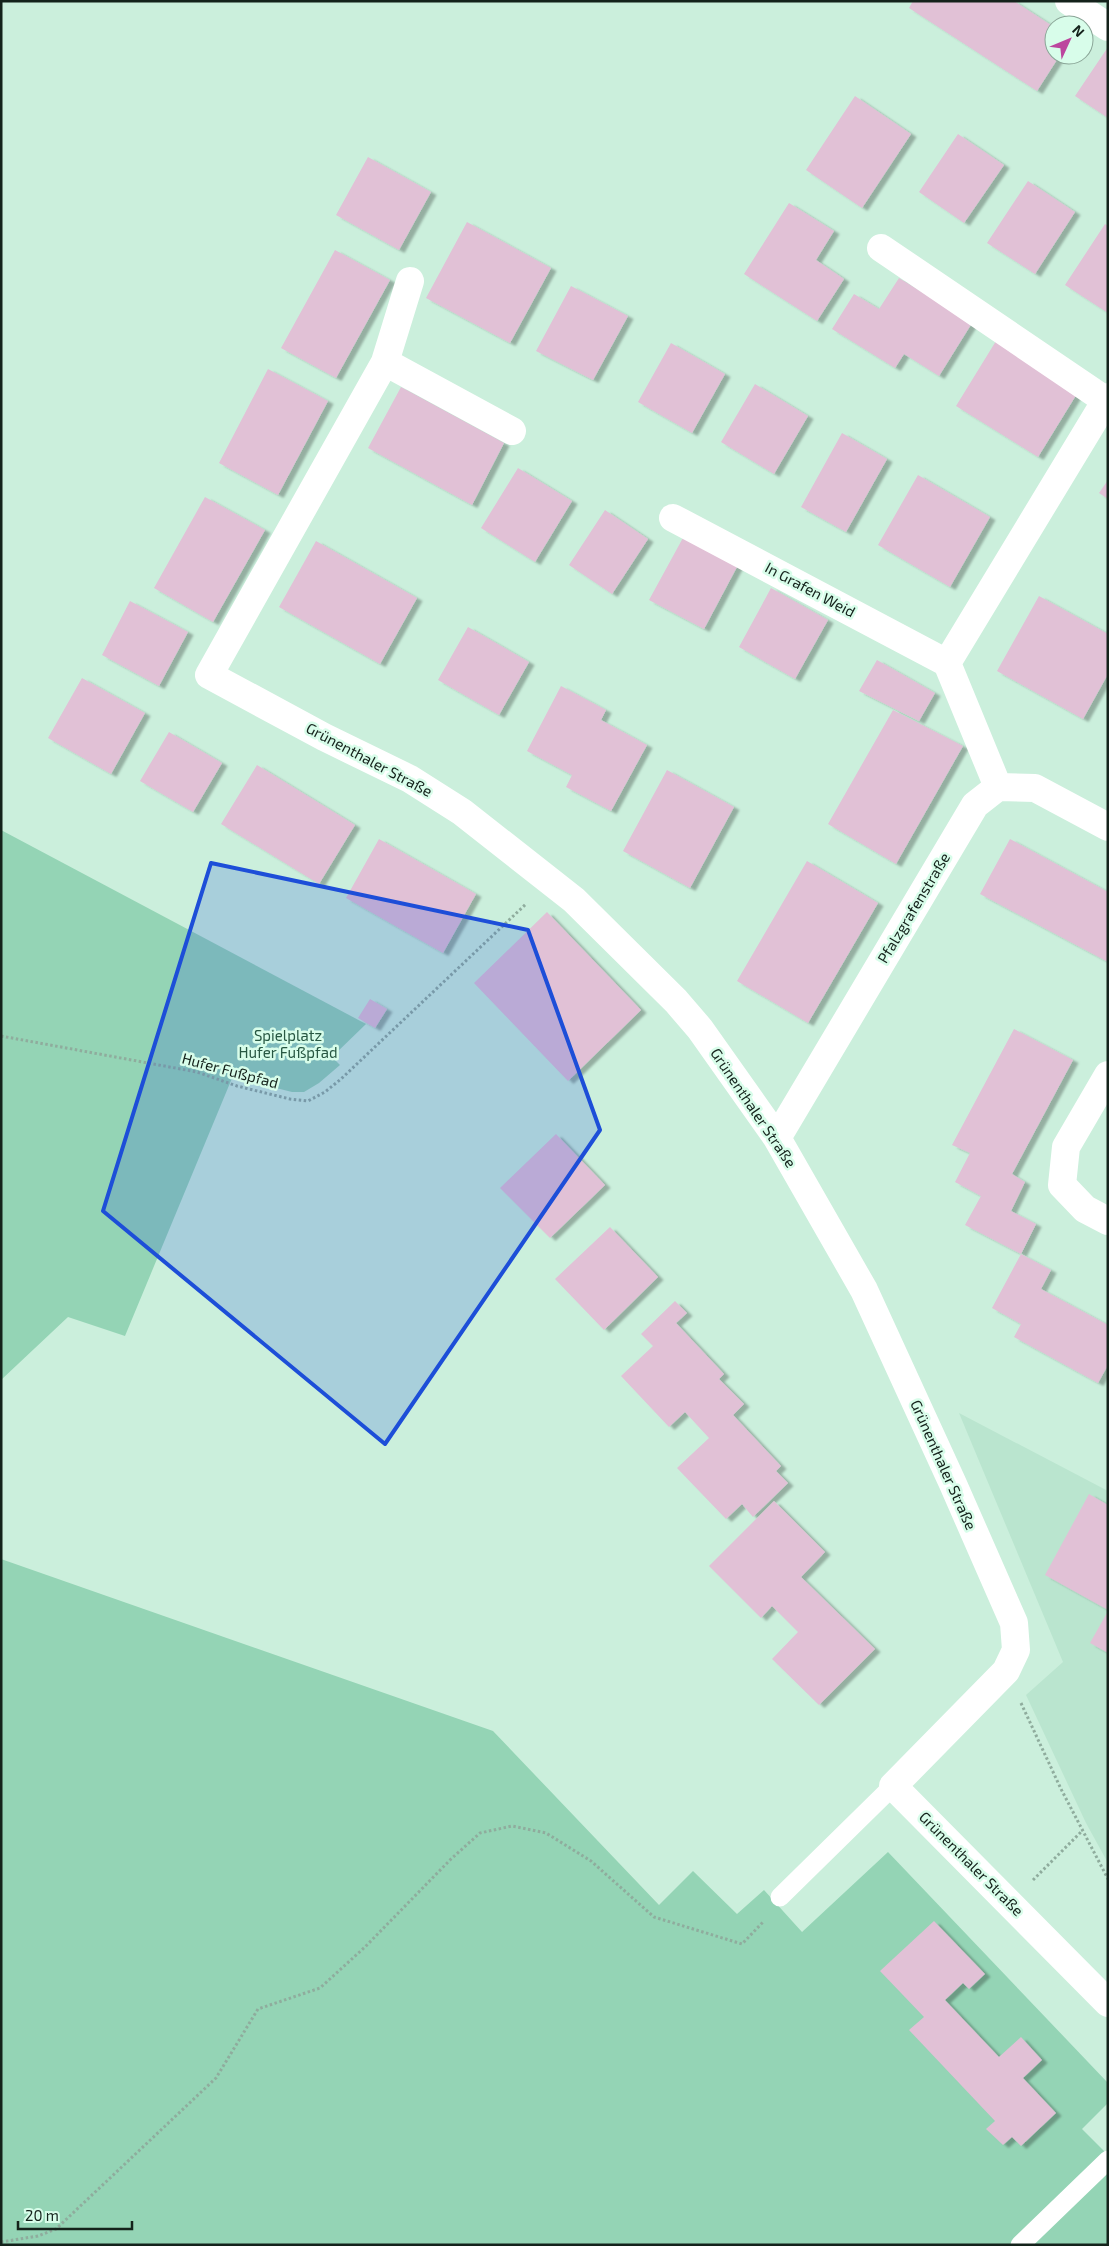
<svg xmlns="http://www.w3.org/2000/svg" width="1109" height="2246" font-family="'Exo 2',sans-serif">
<defs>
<filter id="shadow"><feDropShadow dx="5.5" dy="3" stdDeviation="1" flood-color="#0004"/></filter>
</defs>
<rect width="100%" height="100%" fill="#cbefdc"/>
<path fill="#bae5cf" d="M959 1413 1108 1491V1863L1086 1823 1026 1695 1063 1662Z"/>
<path fill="#94d4b5" d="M1 830 366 1024 332 1057 340 1065 319 1083 304 1092H292L248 1081 235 1071 125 1336 68 1317 1 1380Z
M1 1559 493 1731 659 1905 693 1871 737 1914 764 1890 802 1932 888 1852 1108 2083V2103L1082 2129 1108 2155V2245H1Z"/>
<path fill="#e1c1d6" filter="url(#shadow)" d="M913 1H1014L1054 27V55H1060L1037 91 909 8Z
M1108 47V118L1075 96Z
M855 96 911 134 862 208 806 170Z
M958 134 1004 165 964 223 919 192Z
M368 157 431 192 399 250 336 215Z
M1028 181 1075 212 1035 274 987 243Z
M789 203 834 231 816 260 844 279 817 321 744 274Z
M467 222 551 268 510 343 426 298Z
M1105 224 1108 226V313L1065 285Z
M335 250 390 280 336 378 281 348Z
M899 278 972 323 939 376 904 354 895 368 832 329 854 294 879 309Z
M571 286 628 316 593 380 536 351Z
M996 341 1078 392 1038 457 956 406Z
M671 343 725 374 692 433 638 402Z
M268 369 328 401 278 495 219 463Z
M755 384 808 416 774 474 721 442Z
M401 387 504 443 472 505 368 448Z
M842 433 887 459 846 532 801 507Z
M518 468 572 501 535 562 481 528Z
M918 475 990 517 950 587 878 545Z
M1108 480V499L1099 493Z
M205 497 265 530 213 622 154 588Z
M605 510 648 539 612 594 569 565Z
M684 536 738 565 704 629 649 600Z
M316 541 417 598 380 664 279 607Z
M771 588 828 620 795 679 739 647Z
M1039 596 1108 634V674L1083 719 997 671Z
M130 601 188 632 159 686 102 655Z
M468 627 529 662 499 715 438 680Z
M877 660 935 693 919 721 859 691Z
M82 678 145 713 111 774 48 738Z
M561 686 606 710 601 720 647 745 611 811 566 787 572 775 527 751Z
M893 710 963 746 896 864 828 824Z
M169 732 222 763 193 812 140 781Z
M257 765 355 825 319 884 221 824Z
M667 770 734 807 690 888 623 851Z
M379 839 476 894 443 953 346 898Z
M1010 839 1108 892V962L980 894Z
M807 861 878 903 808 1023 737 981Z
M547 912 641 1010 568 1081 474 983Z
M370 999 387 1009 375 1028 358 1018Z
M1014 1029 1073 1060 1012 1174 1025 1182 1011 1211 1036 1224 1021 1254 1051 1270 1041 1289 1108 1325V1365L1098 1383 1014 1337 1021 1324 992 1308 1021 1254 965 1225 981 1196 955 1182 970 1153 952 1145Z
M556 1134 605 1185 550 1238 500 1188Z
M610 1227 658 1277 604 1330 555 1279Z
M675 1301 687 1313 676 1323 724 1374 719 1379 744 1404 733 1415 781 1466 776 1471 788 1483 753 1517 742 1504 726 1519 677 1468 709 1438 685 1412 669 1427 621 1376 653 1346 641 1334Z
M1089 1494 1108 1505V1610L1045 1575Z
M774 1501 825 1552 801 1577 875 1649 819 1705 772 1659 798 1632 772 1606 761 1618 709 1566Z
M1108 1611V1653L1090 1643Z
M934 1921 985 1974 969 1989 963 1983 945 2000 999 2057 1021 2037 1042 2060 1023 2078 1056 2113 1021 2146 1012 2137 1003 2145 986 2129 995 2121 909 2030 924 2017 880 1971Z"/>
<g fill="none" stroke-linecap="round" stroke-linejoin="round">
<path stroke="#8fac9d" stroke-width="3" stroke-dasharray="2.5 2.5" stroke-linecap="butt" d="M1 1036 197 1072 237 1086 290 1099 308 1101 325 1092 341 1079 526 904
M1021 1703 1061 1789 1108 1879
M1033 1880 1082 1831
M1 2242 38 2236 56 2229 216 2078 258 2009 320 1988 365 1947 451 1859 480 1833 512 1826 546 1833 591 1861 654 1917 742 1944 764 1921"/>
<path stroke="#fff" stroke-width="19" d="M780 1897 893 1786
M1020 2245 1108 2160"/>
<path stroke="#fff" stroke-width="28" d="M1069 1 1108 27
M881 248 1108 402
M410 281 385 362 209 675 324 737 410 779 462 812 574 900 676 1001 700 1029 777 1138 864 1290 953 1484 1014 1623 1016 1650 1006 1671 893 1786 1108 2003
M385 362 512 431
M673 518 947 663 998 787
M947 663 1108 397
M1108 1075 1066 1147 1062 1185 1085 1209 1108 1221
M777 1138 975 805 998 787 1035 788 1108 827"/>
</g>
<path fill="#1d4ed8" fill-opacity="0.2" stroke="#1d4ed8" stroke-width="4" stroke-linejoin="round" d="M211 863 528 930 600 1130 385 1444 103 1211Z"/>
<g text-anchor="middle" stroke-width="5" stroke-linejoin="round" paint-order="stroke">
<g font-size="15" fill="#14221b" stroke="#d8fdea">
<text transform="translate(810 590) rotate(28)" y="5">In Grafen Weid</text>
<text transform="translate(369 760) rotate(28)" y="5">Grünenthaler Straße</text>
<text transform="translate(914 908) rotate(-59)" y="5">Pfalzgrafenstraße</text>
<text transform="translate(230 1071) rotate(15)" y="5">Hufer Fußpfad</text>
<text transform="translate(753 1108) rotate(56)" y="5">Grünenthaler Straße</text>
<text transform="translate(943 1465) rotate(66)" y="5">Grünenthaler Straße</text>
<text transform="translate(971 1864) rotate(45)" y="5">Grünenthaler Straße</text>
</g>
<g font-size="15" fill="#275742" stroke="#d8fdea">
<text x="288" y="1041">Spielplatz<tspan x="288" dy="17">Hufer Fußpfad</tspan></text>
</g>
</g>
<rect width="1109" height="2246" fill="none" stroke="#14221b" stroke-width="5"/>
<g transform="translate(1069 40) rotate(46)"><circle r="24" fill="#d8fdea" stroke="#8aa597"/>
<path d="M0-4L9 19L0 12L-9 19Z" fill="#bc469e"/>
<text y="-8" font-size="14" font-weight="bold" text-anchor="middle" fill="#14221b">N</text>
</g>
<path d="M18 2221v8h114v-8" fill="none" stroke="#14221b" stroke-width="2.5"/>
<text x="25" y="2221" font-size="15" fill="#14221b" stroke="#d8fdea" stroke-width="4" paint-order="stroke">20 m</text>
</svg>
